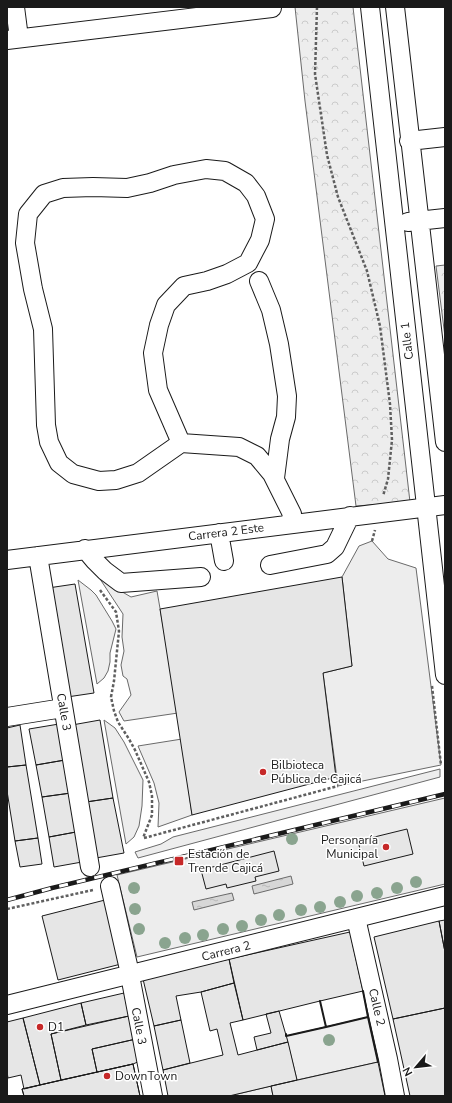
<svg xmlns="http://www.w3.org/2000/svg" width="452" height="1103" font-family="'Nunito Sans',sans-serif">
<defs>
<pattern id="park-crowns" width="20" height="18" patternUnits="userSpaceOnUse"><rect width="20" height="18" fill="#ededed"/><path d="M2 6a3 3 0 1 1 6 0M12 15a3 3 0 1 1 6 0" fill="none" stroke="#cbcbcb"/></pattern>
<pattern id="water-ripples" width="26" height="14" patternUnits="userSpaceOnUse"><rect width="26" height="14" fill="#d7d7d7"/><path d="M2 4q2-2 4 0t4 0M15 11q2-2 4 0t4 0" fill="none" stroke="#b8b8b8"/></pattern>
</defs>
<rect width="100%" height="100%" fill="#fff"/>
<path fill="#ededed" stroke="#6a6a6a" d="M372 541 388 559 416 568 441 765 338 786 323 673 352 666 342 577 359 546Z
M100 579 131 597 157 591 178 713 124 721 119 712 131 695 127 679 123 676 121 665 124 651 122 637 123 614Z
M78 580 91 590 96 595 112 621 116 629 110 653V662L108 671 104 678 97 684Z
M104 720 115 728 124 742 143 780 142 806 139 826 134 837 126 844Z
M182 739 192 815 158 827 159 803 154 783 138 746Z
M440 769V777L138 858 135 852 161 844 173 837Z
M445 798V884L137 957 117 875Z
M368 1017 378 1062 297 1080 286 1036Z
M271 1086 273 1096H229Z"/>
<path fill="url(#park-crowns)" stroke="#6a6a6a" d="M295 7H353L410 502 356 506 305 101Z
M445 265V337L436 266Z"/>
<path fill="url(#water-ripples)" stroke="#6a6a6a" d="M291 876 293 884 254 894 252 886Z
M232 893 234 900 194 910 192 902Z"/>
<path fill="#e6e6e6" stroke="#1a1a1a" d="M342 577 352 666 323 673 336 777 192 815 160 609Z
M75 584 94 693 67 697 48 588Z
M100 720 113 798 86 802 72 725Z
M59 724 65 760 36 765 29 729Z
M20 725 26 765 7 767V728Z
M65 760 71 793 42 797 36 765Z
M26 765 38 838 15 841 7 791V767Z
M71 793 76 832 49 837 42 797Z
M113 798 124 853 96 858 86 802Z
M407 829 413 854 364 866 358 841Z
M76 832 82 862 54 867 49 837Z
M38 838 42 864 20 867 15 841Z
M274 851 279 871 255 877 256 881 227 888 226 884 206 889 201 870Z
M105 900 121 964 58 980 42 916Z
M445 920V952L439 921Z
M439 921 445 952V1008L393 1019 374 937Z
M350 932 363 991 320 1001 243 1020 229 959Z
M229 959 234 983 201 992 176 996 181 1020 154 1026 143 979Z
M234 983 243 1020 230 1023 238 1055 288 1042 297 1080 229 1096H168L163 1070 223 1055 217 1029 210 1031 201 992Z
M124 993 129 1016 86 1025 81 1003Z
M81 1003 86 1025 51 1034 61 1080 40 1085 23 1018Z
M445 1008V1096H410L393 1019Z
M279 1011 288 1042 257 1050 254 1037 271 1033 266 1014Z
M129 1016 136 1039 92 1049 97 1072 61 1080 51 1034Z
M23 1018 40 1085 24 1089 21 1075 8 1078 7 1072V1022Z
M181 1020 190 1063 163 1070 154 1026Z
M136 1039 140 1061 133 1064 97 1072 92 1049Z
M378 1062 385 1096H273L271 1086Z
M133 1064 140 1096H24L22 1089Z
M133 1064 140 1096H24L22 1089Z"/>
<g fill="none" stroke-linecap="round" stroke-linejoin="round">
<g stroke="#1a1a1a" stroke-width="20">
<path id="minor" d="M15 7 19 38
M370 7 445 675
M395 7 445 442
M7 40 272 8
M409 141 445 137
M408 222 445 218
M259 281 271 310 279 344 287 396 286 417 280 439 275 478
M181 443 158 390 153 353 159 325 166 305 184 286 207 281 227 274 248 263 260 240 265 219 256 196 246 183 225 171 206 169 174 175 150 183 127 188 93 187 63 188 44 194 28 214 25 243 33 289 43 329 46 425 49 442 59 463 73 474 99 481 116 480 138 473 181 443 239 447 257 456 272 474 292 514 290 524
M219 533 224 561
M85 549 95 561 105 571 121 583 201 577
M38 556 90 867
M7 560 445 505
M270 565 327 554 335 547 350 516
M7 717 63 708
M110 886 128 965 153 1096
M356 918 388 1059 395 1096
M7 1005 445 896"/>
</g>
<path stroke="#5f5f5f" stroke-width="2.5" stroke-dasharray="3 2" stroke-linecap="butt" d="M317 7 315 74 327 155 338 197 367 271 380 326 390 404 392 440 388 479 383 496
M372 541 375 530
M100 590 116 612 119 631 114 681 111 697 114 711 118 722 129 739 135 750 149 782 152 796V815L143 838
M432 686 441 765
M144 838 338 786
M7 909 93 890"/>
<use href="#minor" stroke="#fff" stroke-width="18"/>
<g stroke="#1a1a1a" stroke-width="4.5">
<path id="rail" d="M7 900 52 888 445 794"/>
</g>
<use href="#rail" stroke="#fff" stroke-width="3" stroke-dasharray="9" stroke-linecap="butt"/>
<path stroke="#1a1a1a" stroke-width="2" d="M320 1001 326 1027 368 1017 363 991
M368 1017 378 1062
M286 1034V1036L326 1027"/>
</g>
<g fill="#8aa48f">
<circle cx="292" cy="839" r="6"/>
<circle cx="416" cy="882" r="6"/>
<circle cx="134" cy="888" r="6"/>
<circle cx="397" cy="888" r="6"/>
<circle cx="377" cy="893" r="6"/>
<circle cx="357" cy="896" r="6"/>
<circle cx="340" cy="902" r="6"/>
<circle cx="320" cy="907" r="6"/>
<circle cx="135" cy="909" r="6"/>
<circle cx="301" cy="910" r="6"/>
<circle cx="279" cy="915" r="6"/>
<circle cx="261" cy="920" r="6"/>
<circle cx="242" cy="926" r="6"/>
<circle cx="139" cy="929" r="6"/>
<circle cx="223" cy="929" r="6"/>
<circle cx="203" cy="935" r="6"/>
<circle cx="185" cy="938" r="6"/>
<circle cx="165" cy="943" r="6"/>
<circle cx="329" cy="1040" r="6"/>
</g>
<g fill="#c62828" stroke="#fff" stroke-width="1.5">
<circle cx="263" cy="772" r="4"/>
<circle cx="386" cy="847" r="4"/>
<rect x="174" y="856" width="10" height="10" rx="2"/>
<circle cx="40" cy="1027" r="4"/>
<circle cx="107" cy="1076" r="4"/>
</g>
<g text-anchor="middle" stroke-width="3" stroke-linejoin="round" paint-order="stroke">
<g font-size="12" fill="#1a1a1a" stroke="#fff">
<text transform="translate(407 341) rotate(-97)" y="4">Calle 1</text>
<text transform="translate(226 532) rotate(-7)" y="4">Carrera 2 Este</text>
<text transform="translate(64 712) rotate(80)" y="4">Calle 3</text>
<text transform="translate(226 951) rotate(-14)" y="4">Carrera 2</text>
<text transform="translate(377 1007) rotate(77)" y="4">Calle 2</text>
<text transform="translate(139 1026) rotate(79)" y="4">Calle 3</text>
</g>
<g font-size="12" fill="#1a1a1a" stroke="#fff" text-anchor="start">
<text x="271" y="769">Bilbioteca<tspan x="271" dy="14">Pública de Cajicá</tspan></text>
<text x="378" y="844" text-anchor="end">Personaría<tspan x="378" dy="14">Municipal</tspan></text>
<text x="188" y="858">Estación de<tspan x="188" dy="14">Tren de Cajicá</tspan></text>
<text x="48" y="1031">D1</text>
<text x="115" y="1080">DownTown</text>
</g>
</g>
<rect width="452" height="1103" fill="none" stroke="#1a1a1a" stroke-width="16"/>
<g transform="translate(416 1067) rotate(242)" stroke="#ffffff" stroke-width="3" paint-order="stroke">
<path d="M0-3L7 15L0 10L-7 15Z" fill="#1a1a1a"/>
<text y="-6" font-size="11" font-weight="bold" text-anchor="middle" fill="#1a1a1a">N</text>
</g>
</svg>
